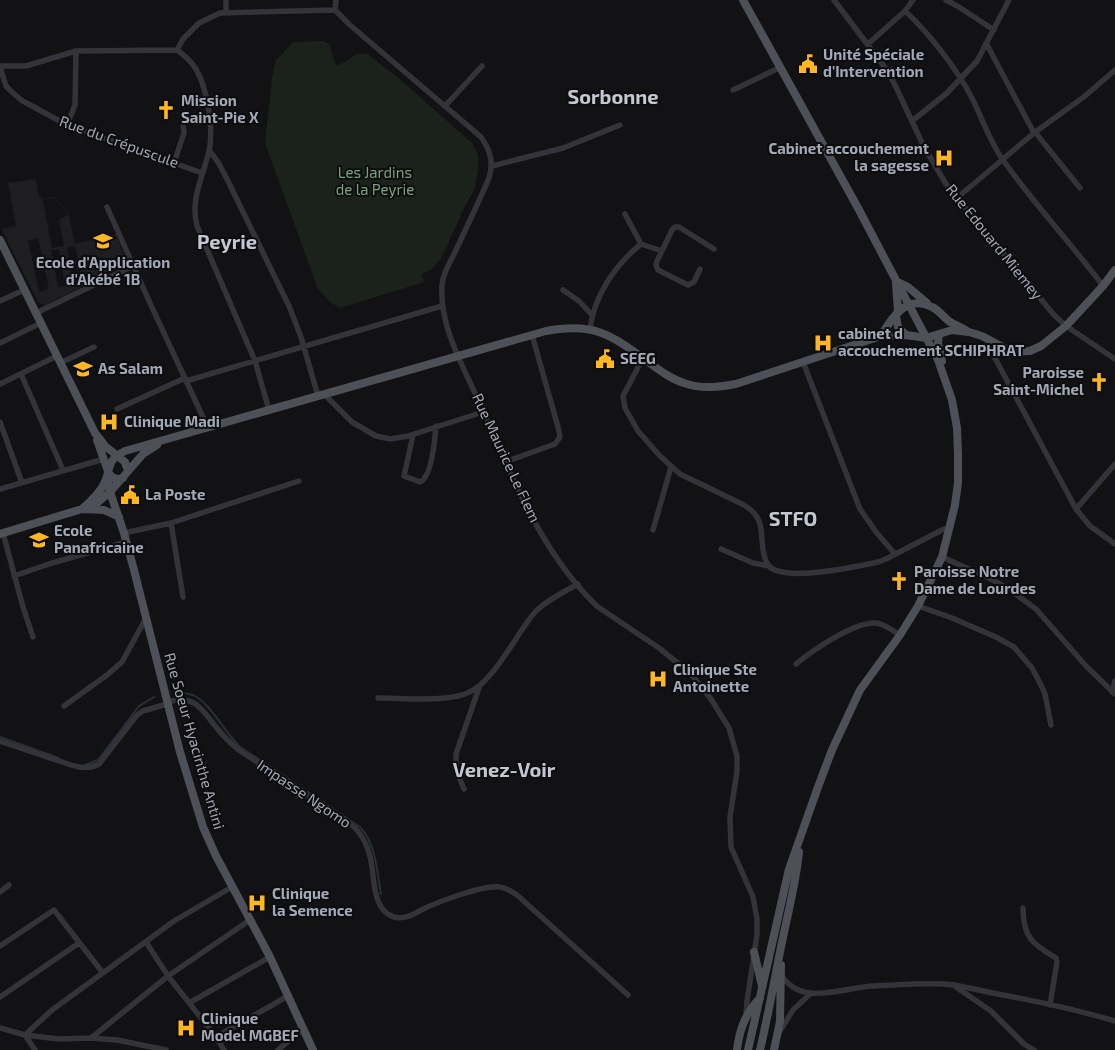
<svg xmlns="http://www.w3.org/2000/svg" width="1115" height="1050" font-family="'Exo 2',sans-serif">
<rect width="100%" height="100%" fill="#121214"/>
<path fill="#1e1e21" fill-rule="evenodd" d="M36 179 39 197H42L43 199 55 197 69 215 75 244 116 234 127 264 45 305 38 302 0 226 2 229 16 226 8 183 0 184ZM55 198 68 215 59 219 64 246 52 248 43 200ZM38 238 49 289 39 292 28 240ZM75 246 81 274 72 276 67 248ZM51 250H59L65 286 58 287Z"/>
<path fill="#1a221b" d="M323 41 329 44 336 66 349 60 356 54H367L396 76 472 143 478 155V170L475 188 464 208 442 257 431 270 421 274 424 282 340 308 330 302 318 289 265 143 272 78 276 60 293 42Z"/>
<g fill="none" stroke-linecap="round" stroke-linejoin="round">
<path stroke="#273038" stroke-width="2" d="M176 692C182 693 190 693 195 696 211 705 225 732 239 746L360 827C376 843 377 872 381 894
M0 737 59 758
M85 765 98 760 139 706 154 697"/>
<path stroke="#333339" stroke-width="5.5" d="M226 0V12
M834 0 886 69 895 85 924 147 946 184 1054 315 1066 326 1115 359
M946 0 959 7 994 30
M335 10 336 0
M905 11C929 33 957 69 972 98 982 118 990 142 1003 160 1034 204 1071 243 1103 286
M986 43 1034 133
M868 44 905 11 913 0
M177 50 183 39 199 23 220 13 335 10 350 25 481 137C490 150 494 162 489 178 479 202 467 226 456 250 451 261 443 272 442 285 439 326 464 368 481 406 512 476 540 552 598 607L659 648 690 673 711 699 729 728 737 756V771L730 817 731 847 753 897 757 919V935L747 1001 746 1015
M177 50C184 55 191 61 196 69 207 88 214 129 209 151 203 177 190 199 197 226L255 361 269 410
M0 66H26L76 51 177 50
M0 67 6 86 12 92 21 100 67 125 202 173
M733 90 781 67
M445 106 482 66
M912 121 947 93 977 61 1009 0
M67 125 75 105 76 51
M1035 132 1080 188
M209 150 218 162 227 179 289 306 301 337 318 396
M174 163 184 133 183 123
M492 166 563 148 620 125
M958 197 1034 133 1085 96 1115 70
M107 207 150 303 208 428
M625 214 641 244
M641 244 662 251
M700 269 694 282 688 285 658 270 656 265 657 261 672 230 675 227H679L714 249
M563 290 579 301 592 315
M0 301 24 290
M36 313 133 266
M590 329C594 296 615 265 641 244
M991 341 993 355 996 360 1076 509 1090 526 1115 544
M0 343 41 323
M643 358 623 396 625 408 638 431 660 456 680 474 744 505C771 521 756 542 767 563 777 585 858 566 878 562L886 559 940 531 944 529H950
M803 362 860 509 876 532 895 554
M60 363 94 347
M21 374 63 470
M186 381 442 306
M0 384 57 356
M324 394 352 422 376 436 390 439 408 436 483 412
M117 409 185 378
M0 422 22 483
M413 435 404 476 420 482C432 477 435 439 436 426
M505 462 555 444 560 437 558 427 532 335
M0 489 104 459
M1076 509 1115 464
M171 523 183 597
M653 530 671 467
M3 533 23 607 33 637
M124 533 171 523 299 481
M721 549 753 563 769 566
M942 557 989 578 1007 588 1036 609 1086 666 1115 694
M14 576 52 563 126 542
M918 606 952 618 996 637 1014 647 1032 668 1041 685 1045 694 1051 725
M796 664C813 650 854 622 875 623 884 623 893 631 900 635
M1112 692 1115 681
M378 698C402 698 443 702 465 694 494 684 516 633 536 611 547 600 564 592 578 584
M167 702C195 695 200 707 216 727 223 736 230 743 239 750L353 826C362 834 367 845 370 856 375 875 371 910 394 917 405 920 414 914 423 909 438 902 485 884 500 887 507 888 512 892 517 895L628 995
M64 706 107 675 122 662 146 618
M0 741 71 765C80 768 90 769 99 764L137 715 143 711 167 704
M464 789 456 770V754L480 685
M0 892 9 885
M1023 908C1023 937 1032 944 1056 958L1057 962 1050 1005
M146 942 168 976 216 1037 224 1050
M0 946 54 910 103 973
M782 976C802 1007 844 987 874 986 900 985 928 982 954 985 971 988 987 992 1003 995 1041 1002 1078 1010 1115 1021
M956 987 991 1011 1024 1044 1034 1050
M0 997 79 943
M189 1003 270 957
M0 1028 25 1035 59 1039 91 1038 117 1040 166 1050
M780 1031 793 1010 810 994
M216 1037 288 996
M91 1038 168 976 250 920
M35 1050 25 1035 52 1010 174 921 232 887
M278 1050 304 1028"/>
<path stroke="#4e5058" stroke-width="8" d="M743 0 858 208 938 360 952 400 957 428 958 454V483L955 505 942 557 918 606 900 635 860 690 832 750 818 787 789 869 748 1050
M0 240 95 433 105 446 125 462 128 471
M896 281 908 287 927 303
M896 283 898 312
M896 316 898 327 906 335
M939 334 938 343 942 361
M881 336C892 317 907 294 932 307 939 310 943 317 950 322 955 325 962 327 967 331
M97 440 109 474 115 479 123 478
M107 477 110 492 124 533 134 570 180 752 203 827 216 856 270 957 313 1050
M82 509C90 502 99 494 104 484 112 468 105 461 125 451L546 331C593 322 610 334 647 361 659 370 672 380 687 384 703 389 719 387 736 384L881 336 906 335 926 338 952 330 969 332 982 336 1012 352 1030 351 1041 346 1066 326 1103 286 1115 270
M90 509 110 492 143 454 157 445
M0 534 82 509 104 510 119 517
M754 952 762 986
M737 1050C739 1031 746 1012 760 998
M760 1050C768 1016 774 982 781 947 787 916 796 884 799 852
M774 1050 780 1021 781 965"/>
</g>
<defs>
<g id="civic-bare" transform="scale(1.5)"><path d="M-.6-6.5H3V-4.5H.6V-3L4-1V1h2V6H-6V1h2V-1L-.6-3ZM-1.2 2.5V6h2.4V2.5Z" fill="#feb720" stroke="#0d0d0f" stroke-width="2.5" paint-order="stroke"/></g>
<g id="church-bare" transform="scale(1.5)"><path d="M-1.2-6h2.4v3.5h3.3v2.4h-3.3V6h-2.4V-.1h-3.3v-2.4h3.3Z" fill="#feb720" stroke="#0d0d0f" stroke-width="2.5" paint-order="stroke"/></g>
<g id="hospital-bare" transform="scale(1.5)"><path d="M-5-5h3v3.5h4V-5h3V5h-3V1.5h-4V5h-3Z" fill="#feb720" stroke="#0d0d0f" stroke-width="2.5" paint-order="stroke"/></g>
<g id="school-bare" transform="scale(1.5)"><path d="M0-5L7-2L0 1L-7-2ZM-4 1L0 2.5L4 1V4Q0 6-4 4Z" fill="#feb720" stroke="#0d0d0f" stroke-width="2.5" paint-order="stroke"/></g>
</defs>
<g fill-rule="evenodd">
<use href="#civic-bare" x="808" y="64"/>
<use href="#church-bare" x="166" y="110"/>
<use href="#hospital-bare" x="944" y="158"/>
<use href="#school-bare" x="103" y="241"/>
<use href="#hospital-bare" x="823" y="343"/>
<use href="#civic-bare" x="605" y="359"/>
<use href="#school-bare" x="83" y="369"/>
<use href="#church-bare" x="1099" y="382"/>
<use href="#hospital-bare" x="109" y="422"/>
<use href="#civic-bare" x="130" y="495"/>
<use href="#school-bare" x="39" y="540"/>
<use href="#church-bare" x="899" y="581"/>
<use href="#hospital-bare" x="658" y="679"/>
<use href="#hospital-bare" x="257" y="903"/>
<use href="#hospital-bare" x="186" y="1028"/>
</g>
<g text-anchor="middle" stroke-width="4" stroke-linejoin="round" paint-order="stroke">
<g font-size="15" font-weight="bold" fill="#a2a8b5" stroke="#0d0d0f" text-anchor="start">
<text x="823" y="60">Unité Spéciale<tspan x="823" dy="17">d'Intervention</tspan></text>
<text x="181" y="106">Mission<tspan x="181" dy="17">Saint-Pie X</tspan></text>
<text x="929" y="154" text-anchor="end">Cabinet accouchement<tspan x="929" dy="17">la sagesse</tspan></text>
<text x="103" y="268" text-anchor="middle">Ecole d'Application<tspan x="103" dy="17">d'Akébé 1B</tspan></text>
<text x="838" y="339">cabinet d<tspan x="838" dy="17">accouchement SCHIPHRAT</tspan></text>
<text x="620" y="364">SEEG</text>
<text x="98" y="374">As Salam</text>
<text x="1084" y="378" text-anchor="end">Paroisse<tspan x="1084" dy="17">Saint-Michel</tspan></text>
<text x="124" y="427">Clinique Madi</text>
<text x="145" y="500">La Poste</text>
<text x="54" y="536">Ecole<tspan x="54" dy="17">Panafricaine</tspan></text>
<text x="914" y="577">Paroisse Notre<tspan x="914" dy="17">Dame de Lourdes</tspan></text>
<text x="673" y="675">Clinique Ste<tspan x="673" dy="17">Antoinette</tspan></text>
<text x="272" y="899">Clinique<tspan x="272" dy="17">la Semence</tspan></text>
<text x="201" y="1024">Clinique<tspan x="201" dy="17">Model MGBEF</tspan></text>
</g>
<g font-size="15" fill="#a2a8b5" stroke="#0d0d0f">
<text transform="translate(119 142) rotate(20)" y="5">Rue du Crépuscule</text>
<text transform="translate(994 242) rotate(51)" y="5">Rue Edouard Miemey</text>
<text transform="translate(506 458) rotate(65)" y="5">Rue Maurice Le Flem</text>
<text transform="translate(194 741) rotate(74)" y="5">Rue Soeur Hyacinthe Antini</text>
<text transform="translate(304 794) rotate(34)" y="5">Impasse Ngomo</text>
</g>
<g font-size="15" fill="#78a27b" stroke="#0d0d0f">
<text x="375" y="178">Les Jardins<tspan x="375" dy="17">de la Peyrie</tspan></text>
</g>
<g font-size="20" font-weight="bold" fill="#c3c7d1" stroke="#0d0d0f">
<text x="613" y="104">Sorbonne</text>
<text x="227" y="249">Peyrie</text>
<text x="793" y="526">STFO</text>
<text x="504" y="777">Venez-Voir</text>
</g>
</g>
</svg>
